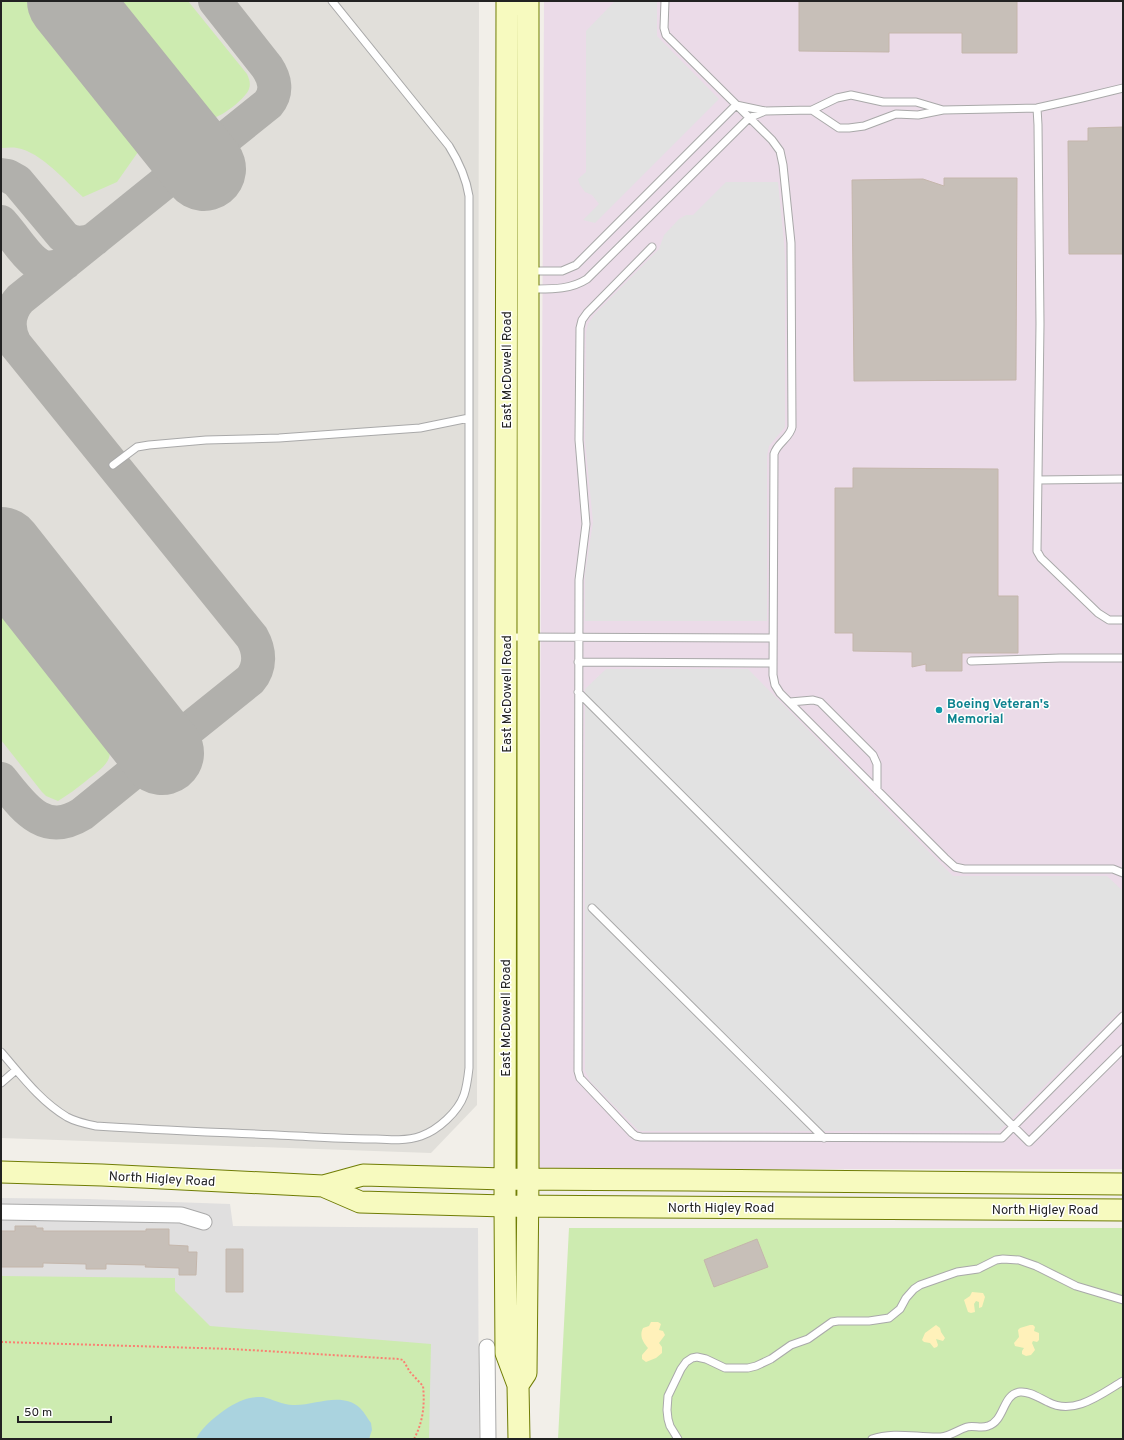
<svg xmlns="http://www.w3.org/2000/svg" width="1124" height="1440" font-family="Overpass,sans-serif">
<rect width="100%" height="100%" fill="#f2efe9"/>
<path fill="#e0dfdf" d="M1 1198 87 1199 230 1204 233 1226 478 1228 479 1439H1Z"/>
<path fill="#ebdbe8" d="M544 1H1123V1169H538Z"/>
<path fill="#e1dfda" d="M1 1H479L477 1105 431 1153 1 1138Z"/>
<path fill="#cdebb0" d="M1 1H30L122 115 129 128 138 152 117 182 83 197C65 181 41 152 17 148 12 147 6 148 1 148Z
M107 1H188L247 74C249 79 251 83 249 89 246 98 223 116 213 118 207 119 201 116 196 112Z
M1 612 103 737C120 758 102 768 86 781 77 788 68 795 58 801L46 796 42 792 1 740Z
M569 1228H1123V1439H558Z
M1 1276 175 1278V1291L210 1326 431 1344 429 1439H1Z"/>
<path fill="#fff1ba" d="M972 1292 983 1293 985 1297 982 1307 979 1308V1302L976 1301 974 1304 975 1312 971 1313 968 1312 964 1300 970 1296Z
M651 1322H658L661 1324 659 1330 663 1331 665 1335 659 1343 662 1347V1353L656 1358 646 1362 642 1359V1355L648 1348C643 1342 639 1336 643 1328L649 1326Z
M936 1325 940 1328 941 1332 945 1338 943 1341 936 1339 938 1345 937 1347 934 1348 930 1343 924 1342 922 1340 925 1333Z
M1030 1325H1033L1035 1327 1034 1331 1039 1333V1340L1037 1342 1033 1341 1032 1343 1035 1350 1031 1355 1026 1356 1022 1354V1351L1024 1348 1015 1346 1014 1343 1019 1337 1018 1330 1020 1328Z"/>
<path fill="#e2e2e2" d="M615 1H657V36L719 99 595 223 583 220 599 204 592 195 585 192 580 185 578 179 586 172V31Z
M726 182H778L783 232 785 256V427L769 446 767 456V621H585V574L593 522 585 442 586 333 588 324 594 315 659 249 664 235 679 219 686 215H693Z
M606 669H748L953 876H1107L1123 891V1008L999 1131H639L591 1082 585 1071V689Z"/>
<path fill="#aad3df" d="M263 1397C272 1399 283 1405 293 1405 315 1406 341 1391 360 1408 365 1413 367 1418 371 1423L372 1430 369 1439H196C204 1423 233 1401 250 1398 254 1397 259 1397 263 1397Z"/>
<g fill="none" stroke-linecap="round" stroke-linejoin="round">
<path stroke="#b1b0ac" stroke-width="34" d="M197 161 268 104C278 92 275 79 267 67L215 1
M1 175 8 176 17 181 63 236C72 245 84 244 95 239
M1 222C8 230 14 238 21 247 33 262 44 275 65 263
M1 779C23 806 43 838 82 814L130 775 162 753 184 733 250 680C261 667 260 651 252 637L15 344C7 329 8 312 20 299L195 158"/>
<path stroke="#b1b0ac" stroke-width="84" d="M69 1 204 169
M1 549 162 753"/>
</g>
<path fill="#c7bfb8" stroke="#c4b6ab" d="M799 1H1017V53H962V33H889V52L799 51Z
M1123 127V254H1069L1068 141H1088V128Z
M944 178H1017L1016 380 854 381 852 180 923 179 944 186Z
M853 468 998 469V596H1018V653H962V671H926V664L912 667V652L853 651V633H835V488H853Z
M15 1226H36V1228H43V1231H146V1229H169V1245L188 1246V1252H197L196 1275H179V1268L145 1267 146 1265 106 1264V1269H86V1264L43 1263V1267H1V1231H15Z
M757 1239 768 1267 714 1287 704 1260Z
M226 1249H243V1292H226Z"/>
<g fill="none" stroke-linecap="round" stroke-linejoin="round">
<g stroke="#a9a9a9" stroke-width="9">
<path id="lane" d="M665 1 664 28 666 35 772 140 780 151 783 165 791 243 792 427C790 438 777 443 774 454L773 675 775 685 780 693 945 858 955 867 964 869H1113L1123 873
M1037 108 1038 125 1040 324 1037 551 1041 558 1098 613 1109 620H1123
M812 110 839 128H849L864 126 896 114 918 115 943 110 1037 108 1082 98 1123 88
M652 247 587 313 582 320 580 328 579 440 586 524 579 580 578 1071 580 1078 632 1133 636 1136 641 1137 1002 1138 1123 1016
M529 271H562L576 265 736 105 765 111 812 110 837 98 851 95 883 102H916L943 110
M531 289C551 289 570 290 587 279L749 118 765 111
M113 465 137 447 149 445 206 440 279 438 420 428 469 418
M1038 480 1123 479
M508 637 773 638
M971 661 1060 658H1123
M578 662 773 663
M578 692 1029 1142 1123 1049
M790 702 813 700 820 702 873 755 877 764V790
M592 908 824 1138
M1 1052C21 1075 40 1101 67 1117 76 1122 86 1124 96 1126 169 1131 242 1133 315 1137 335 1138 355 1139 376 1139 391 1140 407 1141 421 1136 438 1130 458 1112 464 1095 467 1086 468 1077 469 1068V196C466 177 459 162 449 146L332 1
M1 1083 16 1070
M678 1439 670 1426 668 1419 667 1410 668 1396 681 1369 686 1362 692 1358 697 1357 706 1359 725 1368H748L756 1366 771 1359 791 1345 808 1339 832 1322 838 1321H869L889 1318 900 1309 906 1298 914 1289 920 1285 957 1272 978 1269 996 1260 1003 1259 1019 1260 1036 1266 1076 1286 1123 1300
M872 1439C894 1431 918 1438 941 1437 950 1436 958 1430 967 1427 974 1425 981 1429 988 1426 1005 1421 1002 1394 1020 1392 1030 1391 1039 1398 1048 1402 1074 1416 1101 1394 1123 1381"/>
</g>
<g stroke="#a9a9a9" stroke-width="17">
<path id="street" d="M1 1212 181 1215 204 1222
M487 1347 488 1439"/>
</g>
<g stroke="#707d05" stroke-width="23">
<path id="secondary" d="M507 1 505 1206 506 1353 518 1385 519 1439
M1 1172 102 1175 323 1186 363 1175 505 1179 689 1180 1123 1184
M323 1186 360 1202 505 1206 1123 1210
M518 1385 526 1373 528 1179V1"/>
</g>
<path stroke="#fa8072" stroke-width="2" stroke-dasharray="2 2" stroke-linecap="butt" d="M1 1342 232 1349 399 1359 403 1360 410 1372 423 1386C425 1405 423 1422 414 1439"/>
<use href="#lane" stroke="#fff" stroke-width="7"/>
<use href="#street" stroke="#fff" stroke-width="15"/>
<use href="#secondary" stroke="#f7fabf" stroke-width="21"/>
</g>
<circle fill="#0f9aa8" stroke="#fff" stroke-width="1.5" cx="939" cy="710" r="4"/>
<g text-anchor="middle" stroke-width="3" stroke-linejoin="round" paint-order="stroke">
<g font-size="13" fill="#222" stroke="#fff">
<text transform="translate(506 370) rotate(-90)" y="5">East McDowell Road</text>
<text transform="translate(506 694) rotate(-90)" y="5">East McDowell Road</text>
<text transform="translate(505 1018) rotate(-90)" y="5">East McDowell Road</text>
<text transform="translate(162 1178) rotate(3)" y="5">North Higley Road</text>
<text x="721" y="1212">North Higley Road</text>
<text x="1045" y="1214">North Higley Road</text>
</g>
<g font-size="13" font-weight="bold" fill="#0d838f" stroke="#fff" text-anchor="start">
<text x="947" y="708">Boeing Veteran's<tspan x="947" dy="15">Memorial</tspan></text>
</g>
</g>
<rect width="1124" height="1440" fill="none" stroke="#222222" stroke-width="4"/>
<path d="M18 1416v6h93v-6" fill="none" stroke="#222222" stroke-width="2"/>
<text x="24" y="1416" font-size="12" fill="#222222" stroke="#ffffff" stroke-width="3" paint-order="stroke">50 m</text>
</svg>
